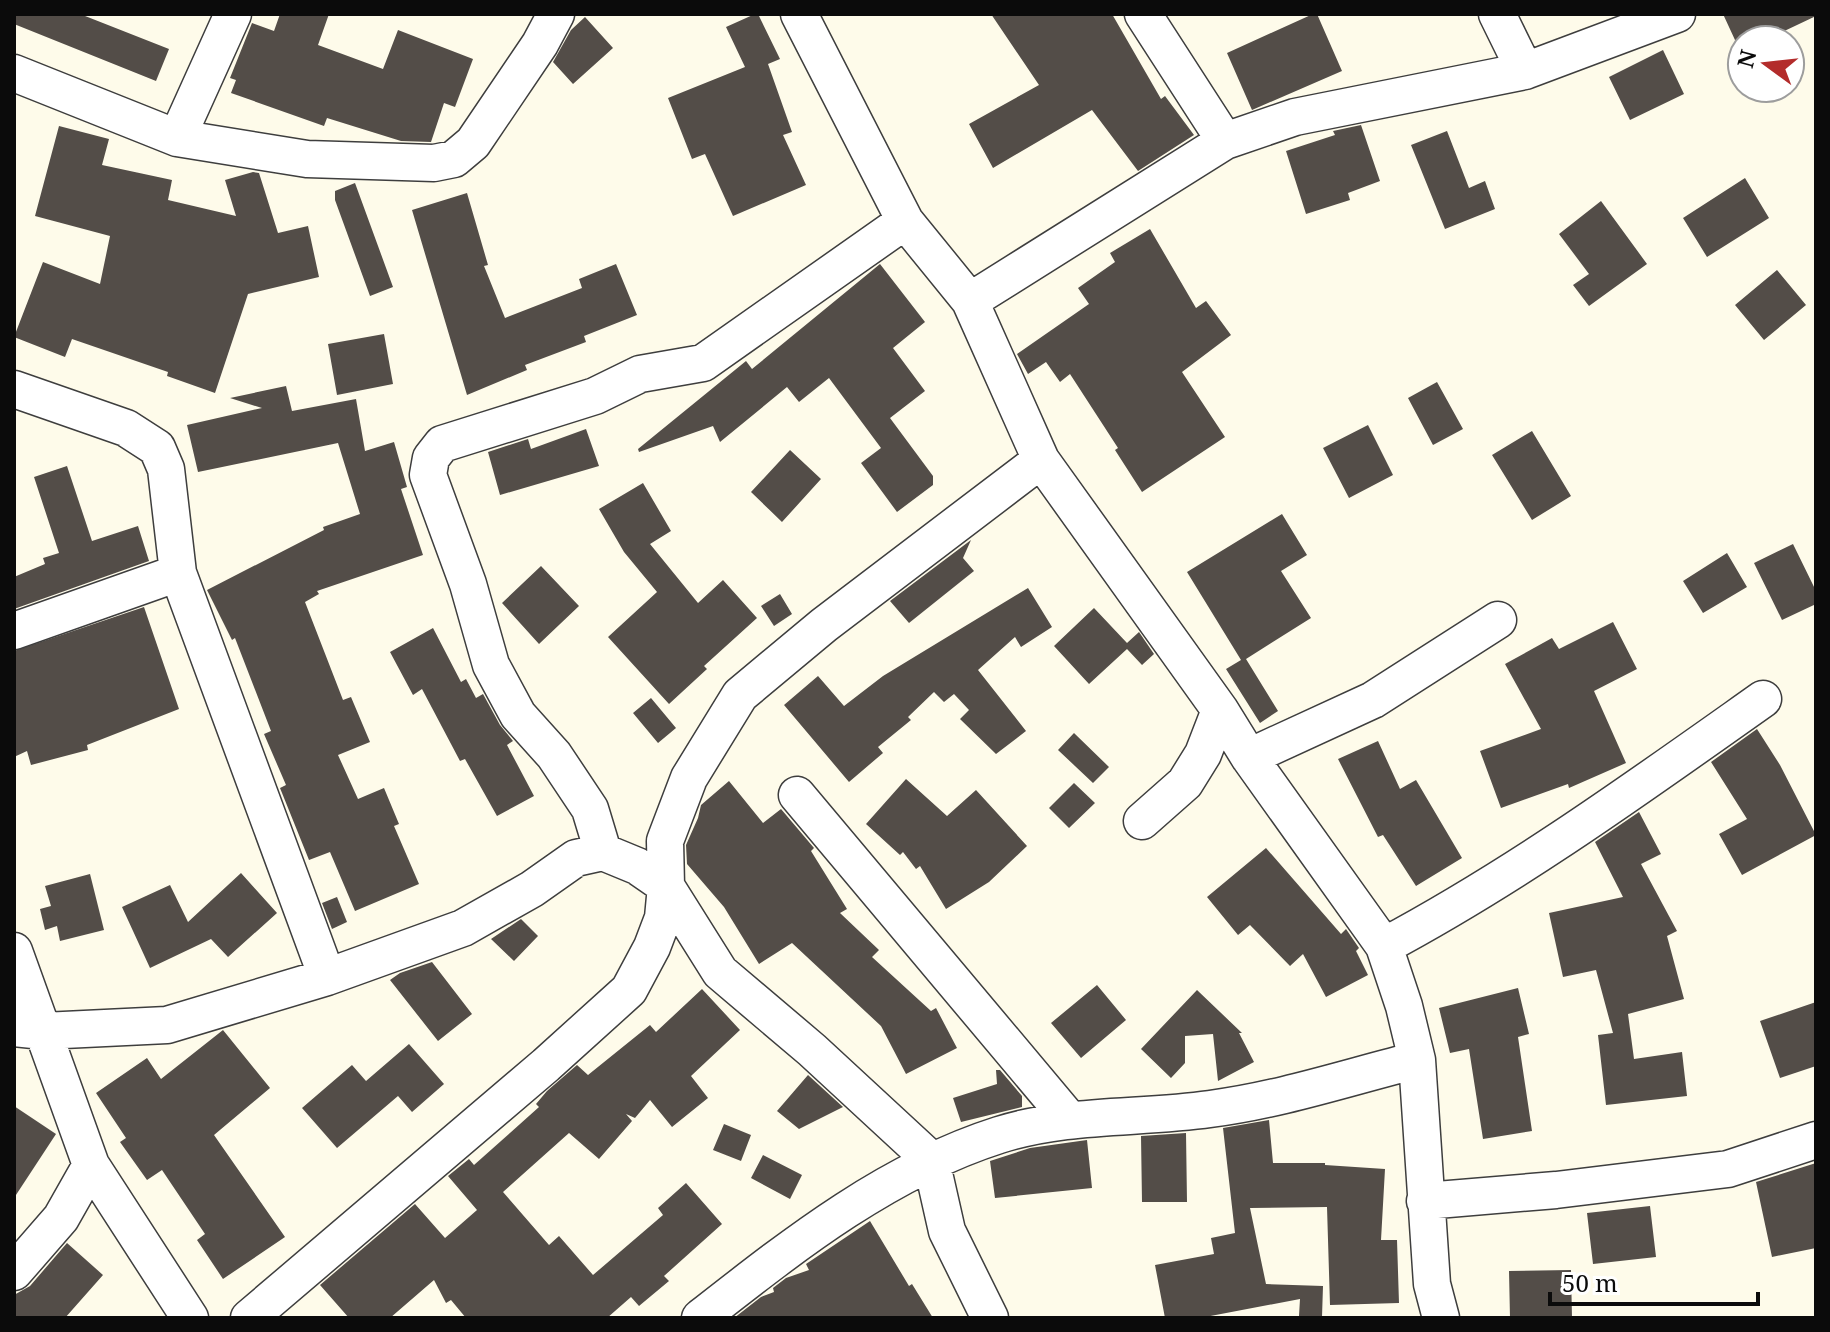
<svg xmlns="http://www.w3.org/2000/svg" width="1830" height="1332" font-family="'Noto Serif',serif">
<rect width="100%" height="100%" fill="#fefbea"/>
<path fill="#534d48" d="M14 14H80L169 49 156 81 14 24Z
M280 14H329L318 45 383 69 398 30 473 59 455 107 444 103 431 142 401 141 327 118 324 126 231 93 236 80 230 78 252 23 274 31Z
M755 14H758L780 59 768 64 792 132 783 135 806 185 733 216 705 154 692 159 668 98 745 67 726 27Z
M991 14H1112L1161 99 1165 96 1194 135 1138 171 1092 110 993 168 969 124 1039 85Z
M1313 14H1317L1342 71 1252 110 1227 53Z
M1723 14H1816V16L1765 40H1735Z
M585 17 613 48 573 84 553 62 571 30Z
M1663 50 1684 94 1630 120 1609 77Z
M1361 125 1380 181 1348 193 1350 200 1306 214 1286 151 1335 135 1333 131Z
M59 126 109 139 102 165 172 180 168 200 236 216 225 180 253 172 259 173 278 233 308 226 319 277 248 294 215 393 167 376 168 372 72 339 65 357 14 337 43 262 100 284 110 236 35 216Z
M1447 131 1469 188 1485 181 1495 209 1445 229 1411 145Z
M1745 178 1769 218 1707 257 1683 218Z
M355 183 393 287 370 296 335 200V191Z
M467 193 488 265 484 266 505 318 582 288 579 279 616 264 637 315 584 336 586 342 525 365 527 370 467 395 412 210Z
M1601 201 1647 264 1589 306 1573 285 1589 274 1559 234Z
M1150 229 1196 308 1206 301 1231 335 1182 372 1225 437 1142 492 1115 450 1118 448 1070 374 1060 382 1046 362 1028 374 1017 354 1089 304 1078 288 1115 262 1110 253Z
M880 264 925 322 893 348 925 391 890 418 933 476V485L897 512 861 463 881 448 829 378 799 402 787 387 720 442 713 426 639 452 638 449 746 361 752 369Z
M1777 270 1806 305 1764 340 1735 305Z
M384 334 393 384 337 395 328 344Z
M1437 382 1463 429 1433 445 1408 398Z
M286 386 292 411 356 399 365 451 394 442 407 487 401 489 423 555 317 591 319 594 305 602 343 700 351 697 370 742 338 755 358 799 384 788 399 824 394 826 419 884 355 911 330 852 309 860 280 788 286 785 264 734 271 731 235 638 232 640 207 590 324 530 323 527 360 514 338 443 198 472 187 425 262 408 230 398Z
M1368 425 1393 475 1349 498 1323 448Z
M586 429 599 466 500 495 488 452 528 439 531 449Z
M1532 431 1571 496 1532 520 1492 455Z
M790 450 821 479 782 522 751 492Z
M67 466 92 541 138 526 149 561 14 609V577L45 564 43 558 59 553 34 477Z
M643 483 671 531 650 544 698 603 723 580 757 618 704 666 707 669 669 704 608 637 657 592 624 552 599 509Z
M1282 514 1307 555 1281 571 1311 618 1246 659 1278 711 1260 723 1226 669 1241 660 1187 572Z
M971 540 963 558 974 571 909 623 890 601Z
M1793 544 1816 591V604L1782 620 1754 563Z
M1727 553 1747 587 1703 613 1683 581Z
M541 566 579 606 539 644 502 603Z
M1028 588 1052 627 1021 647 1015 637 978 670 1026 731 996 754 960 719 969 710 954 694 944 702 934 692 908 717 911 720 878 747 883 753 849 782 784 705 818 676 844 706 883 676Z
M780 594 792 614 774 626 761 606Z
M144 607 179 709 87 745 88 750 31 765 27 751 14 757V651Z
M1094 608 1127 643 1139 632 1154 654 1142 665 1127 649 1089 684 1054 646Z
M1613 622 1637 669 1594 691 1626 763 1569 788 1568 784 1501 808 1480 751 1541 729 1505 664 1552 638 1559 649Z
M433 628 461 682 466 679 476 698 483 694 500 725 513 741 507 745 534 796 497 816 465 759 460 761 422 689 413 695 390 652Z
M651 698 676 728 658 743 633 713Z
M1757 729 1780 765 1816 835 1742 875 1719 834 1747 819 1711 762Z
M1074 733 1109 767 1093 783 1058 750Z
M1378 741 1400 789 1416 780 1462 858 1416 886 1383 835 1378 837 1338 759Z
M906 779 947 816 976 790 1027 846 989 882 946 909 920 866 916 869 903 852 900 855 866 824Z
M729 781 763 823 781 809 814 848 811 851 847 909 840 913 879 950 872 957 931 1011 936 1008 957 1048 906 1074 881 1026 792 943 759 964 724 907 687 864 686 845 698 818 701 805Z
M1074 783 1095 803 1069 828 1049 808Z
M1639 812 1661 854 1641 864 1677 931 1667 936 1684 999 1628 1014 1634 1059 1682 1052 1687 1096 1606 1105 1598 1035 1613 1033 1596 970 1563 977 1549 913 1623 897 1595 842Z
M1266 848 1341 934 1346 929 1359 948 1356 951 1368 975 1326 997 1303 954 1290 966 1250 925 1238 935 1207 897Z
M241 873 277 913 228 957 211 939 150 968 122 907 170 885 188 922Z
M90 874 104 930 60 941 57 926 45 930 40 909 51 906 45 886Z
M337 897 347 922 332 929 322 903Z
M521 919 538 936 514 961 491 939Z
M432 962 472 1014 438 1041 390 980 400 973Z
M1097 985 1126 1020 1081 1058 1051 1023Z
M1518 988 1529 1034 1518 1037 1532 1131 1483 1139 1469 1049 1450 1053 1439 1008Z
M702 989 740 1030 691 1076 708 1098 672 1127 650 1100 635 1118 626 1114 632 1121 599 1159 569 1133 503 1192 549 1245 559 1236 593 1275 663 1215 658 1208 686 1183 722 1224 664 1276 669 1281 639 1306 631 1297 607 1318H466L451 1300 446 1303 434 1280 390 1318H349L320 1285 415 1204 445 1238 477 1210 448 1176 469 1159 474 1165 539 1107 536 1104 547 1091 577 1065 588 1075 650 1025 656 1032Z
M1197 990 1242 1033H1239L1254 1062 1218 1081 1213 1034 1185 1036V1063L1171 1078 1141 1049Z
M1816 1002V1066L1780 1078 1760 1021Z
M223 1030 270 1088 214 1135 285 1237 223 1279 197 1240 205 1234 162 1170 147 1180 120 1142 126 1138 96 1093 147 1058 161 1079Z
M409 1044 444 1084 412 1112 398 1096 337 1148 302 1108 352 1065 366 1081Z
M996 1070H1000L1022 1096V1107L961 1122 953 1098 997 1084Z
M808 1075 843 1107 799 1129 777 1111Z
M14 1106 56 1134 14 1198Z
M1269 1120 1273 1163H1325V1165L1385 1169 1381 1240H1397L1399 1303 1330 1305 1327 1207 1250 1208 1266 1284 1323 1286 1322 1317 1299 1316 1300 1299 1200 1318H1165L1155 1265 1214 1254 1211 1238 1235 1233 1223 1128Z
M724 1124 751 1135 741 1161 713 1150Z
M1186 1133 1187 1202H1142L1141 1136Z
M1087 1140 1092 1188 995 1198 990 1161 1030 1148Z
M763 1155 802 1175 790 1199 751 1178Z
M1816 1163V1248L1772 1257 1756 1182Z
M1650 1206 1656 1257 1593 1264 1587 1213Z
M870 1221 909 1286 912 1284 933 1318H734L761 1297 774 1292 773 1288 786 1278 809 1270 806 1264Z
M67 1243 103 1275 65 1318H14V1295L30 1286Z
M1571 1270 1572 1318H1510L1509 1271Z"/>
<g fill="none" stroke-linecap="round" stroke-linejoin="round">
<g stroke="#3e3e3e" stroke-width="39">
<path id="minor" d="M799 14 905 221 970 301 1041 460 1220 710 1249 757 1384 946 1404 1006 1417 1060 1432 1284 1441 1318
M1143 14 1225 141
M1497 14 1525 71
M14 73 177 138 307 159 434 163 454 159 473 143 540 44 556 14
M177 138 233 14
M905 221 703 363 640 374 595 396 442 444 431 458 428 475 468 584 491 665 518 715 554 755 590 809 603 852 637 866 666 886 720 972 812 1050 931 1160 947 1231 990 1318
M970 301 1225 141 1295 117 1525 71 1677 14
M14 389 126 428 157 448 166 469 178 573 327 977
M14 631 178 573
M1249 757 1373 700 1498 620
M797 795 1069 1119
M1142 821 1185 783 1203 754 1220 710
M1384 946C1517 875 1640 786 1763 699
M14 951 91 1165 190 1318
M14 1028 43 1031 167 1025 327 977 463 928 532 889 576 858 603 852
M1425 1201 1556 1190 1728 1169 1816 1140
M14 1272 61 1218 91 1165
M249 1318 546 1065 629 990 652 947 663 918 666 886 665 841 689 778 740 695 824 625 1041 460
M700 1318C792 1246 886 1171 999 1135 1068 1113 1139 1119 1210 1109 1280 1100 1349 1077 1417 1060"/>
</g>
<use href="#minor" stroke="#fff" stroke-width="36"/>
</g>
<rect width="1830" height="1332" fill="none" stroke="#0b0b0b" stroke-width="32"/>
<g transform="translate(1766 64) rotate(285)"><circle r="38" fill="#ffffff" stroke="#9d9d9d" stroke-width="2"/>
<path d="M0-6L14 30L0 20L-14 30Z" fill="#b32c2b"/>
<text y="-12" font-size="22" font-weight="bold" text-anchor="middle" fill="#0b0b0b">N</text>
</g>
<path d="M1550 1292v12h208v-12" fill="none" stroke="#0b0b0b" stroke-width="4"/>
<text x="1562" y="1292" font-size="24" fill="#0b0b0b" stroke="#ffffff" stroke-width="6" paint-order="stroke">50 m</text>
</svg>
